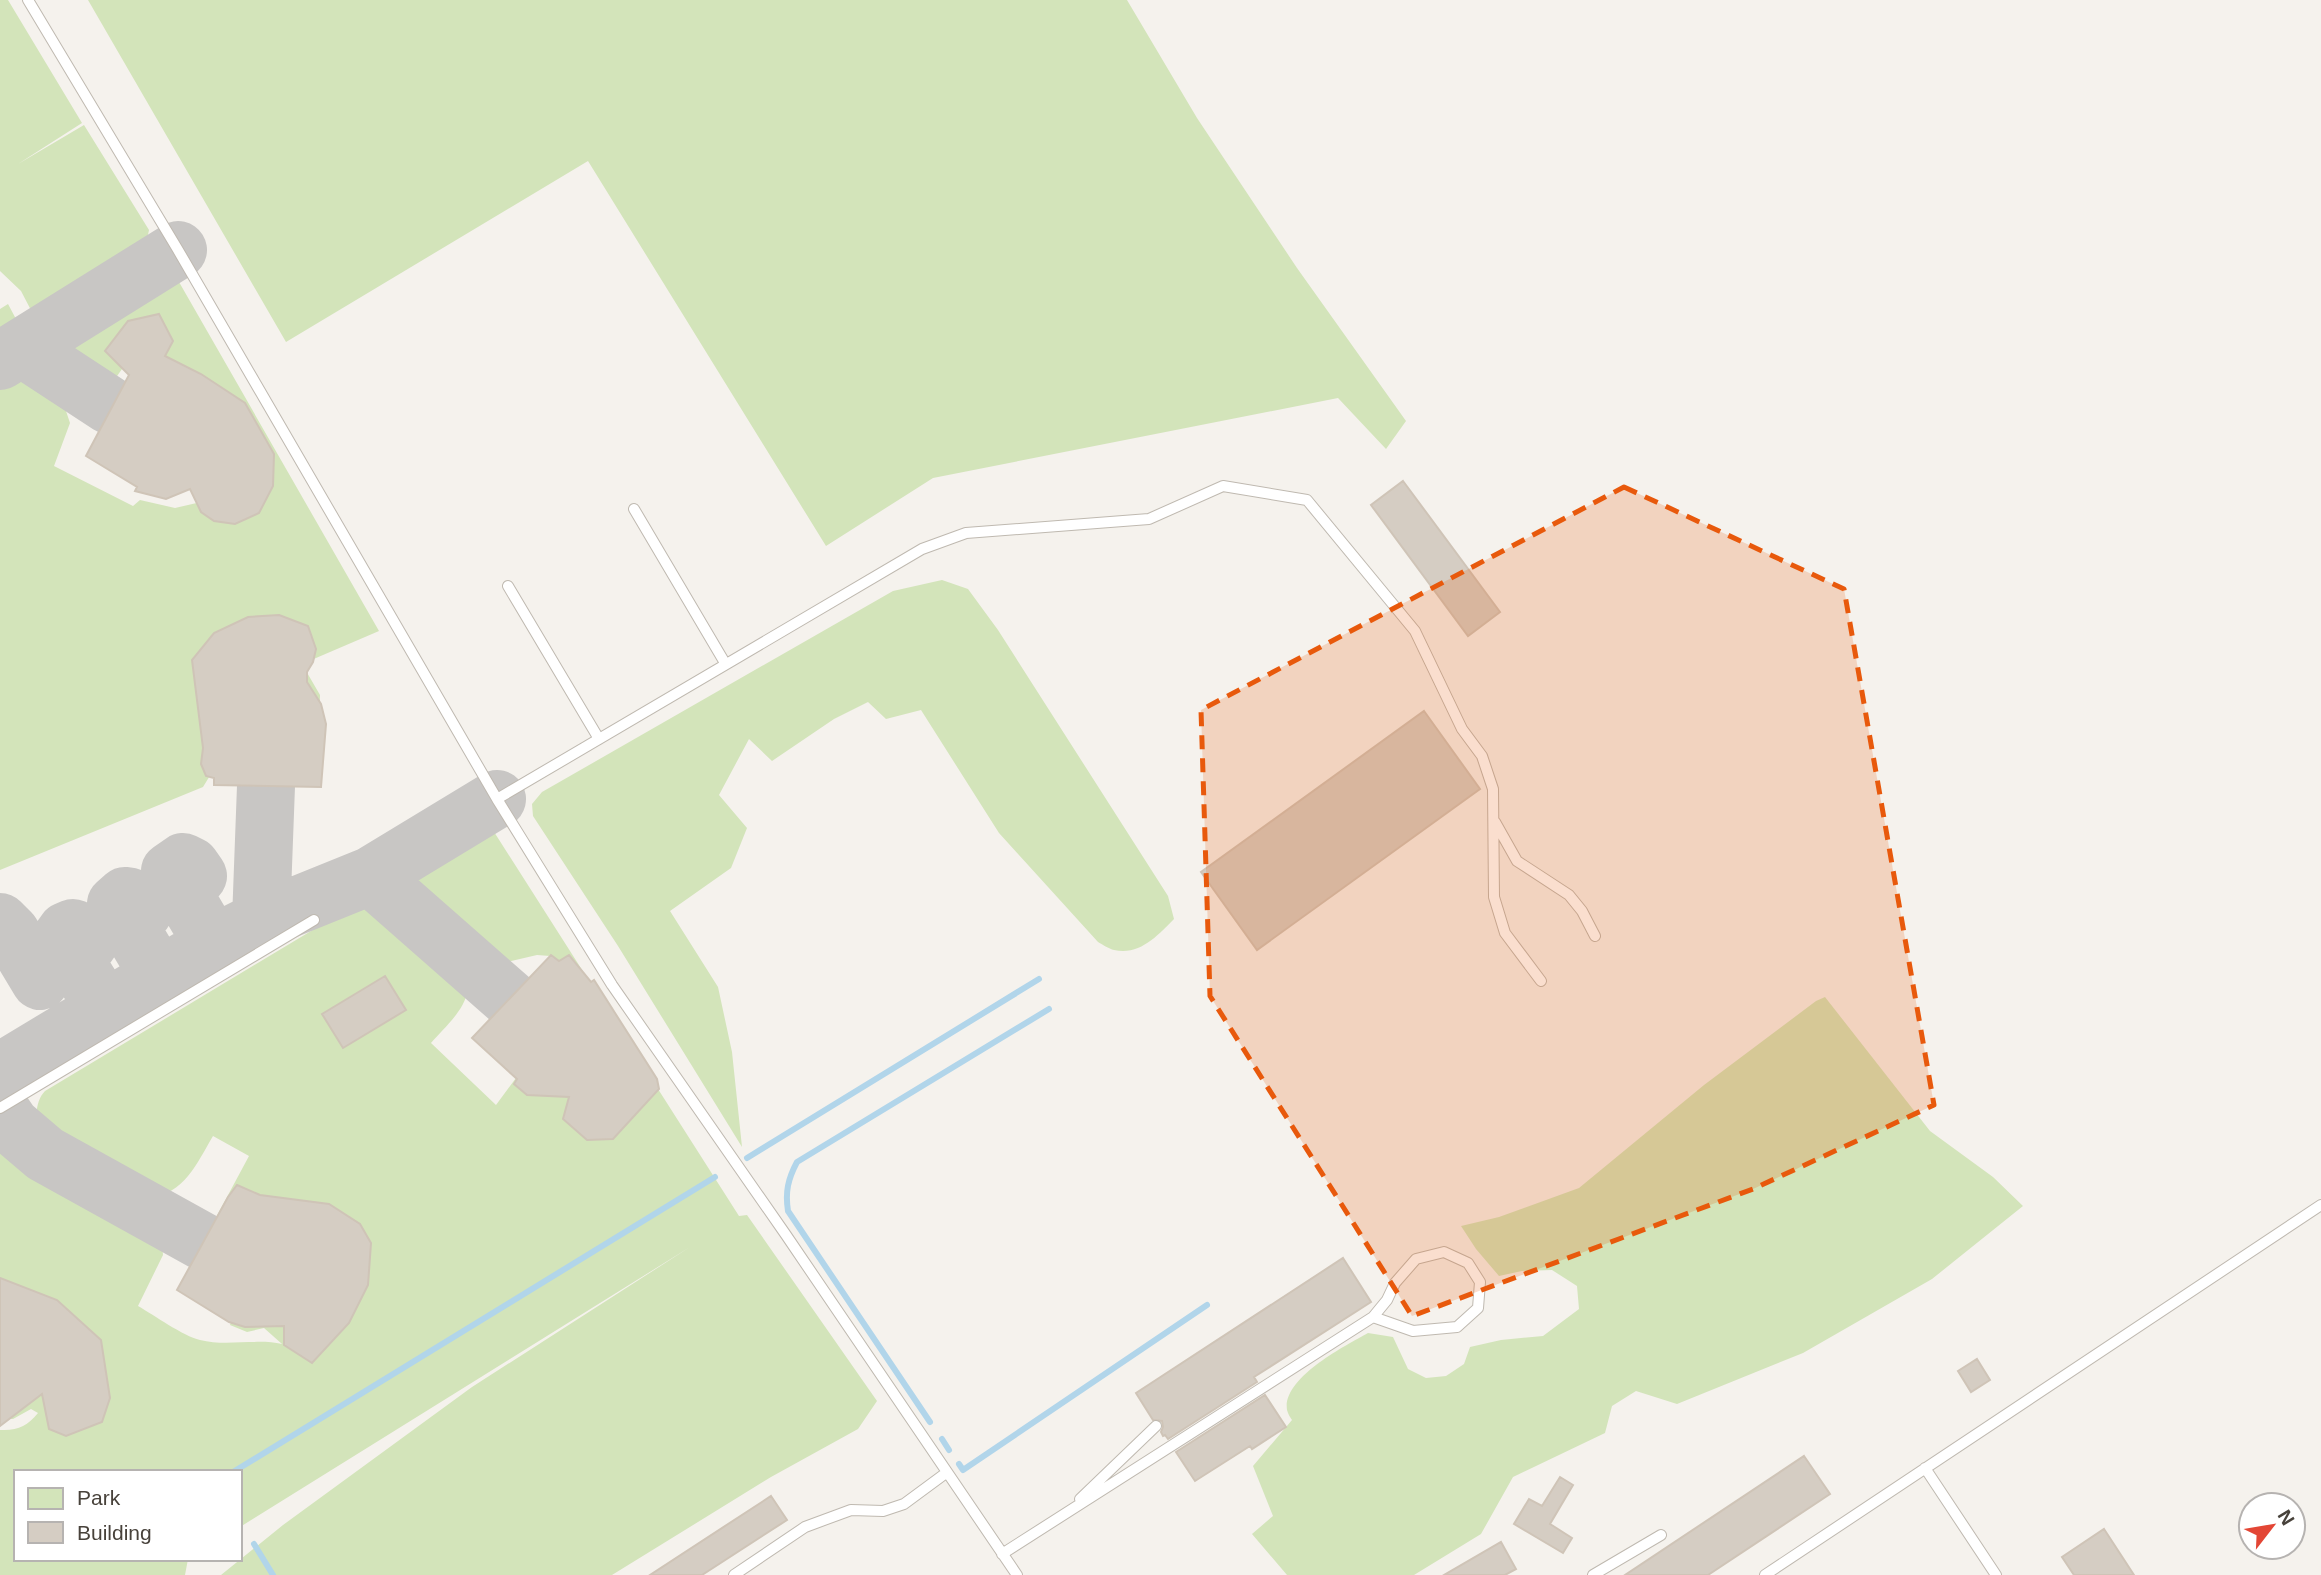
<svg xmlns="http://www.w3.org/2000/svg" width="2321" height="1575" font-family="Helvetica,sans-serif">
<rect width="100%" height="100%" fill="#f5f2ed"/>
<path fill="#d3e4ba" d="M0 0H8L82 123 18 164 84 125 149 230 144 254 33 314 21 291 0 271Z
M88 0H1127L1197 118 1297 268 1406 421 1386 449 1338 398 933 478 826 546 588 161 286 342Z
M156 278 179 282 379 631 302 664 320 695 319 765 214 769 203 787 0 870V376L21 375 42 383 63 402 70 423 54 466 133 506 140 500 175 508 201 502 147 333 115 379 92 375 67 362 68 344 73 327Z
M8 304 16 319 11 329 0 335V309Z
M942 580 968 589 998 630 1168 896 1174 919C1158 935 1140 956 1114 950 1109 949 1102 944 1098 942L999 833 921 710 886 719 868 702 834 719 772 761 749 739 719 795 747 828 731 868 670 911 718 987 732 1052 742 1147 618 946 533 816 532 804 542 792 893 591Z
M489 824 739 1216 747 1215 877 1401 858 1429 771 1477 612 1575H221L283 1525 472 1387 690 1247 240 1527V1472H16V1559H188L185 1575H0V1430C18 1431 27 1426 38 1413L31 1409 13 1419 0 1418V1146L8 1148 157 1233 162 1243 163 1255 138 1306C154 1315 183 1336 200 1340 227 1347 257 1338 282 1344L264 1328 247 1332 230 1325 234 1314 193 1299 177 1290 249 1156 213 1136C197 1163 183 1197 148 1196 122 1181 58 1152 42 1131 33 1121 36 1100 45 1091L341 913C354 907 374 907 387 914 406 923 467 970 467 991 466 1009 443 1029 431 1043L496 1105 516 1078 472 1038 550 956 537 955 494 965C474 945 431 911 420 886 417 878 417 872 417 864Z
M1825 997 1930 1131 1993 1177 2023 1206 1932 1279 1803 1353 1677 1404 1636 1391 1612 1406 1605 1433 1513 1477 1481 1534 1414 1575H1287L1252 1534 1273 1516 1253 1466 1292 1420C1290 1417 1288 1414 1287 1410 1282 1378 1345 1346 1368 1333L1393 1337 1408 1369 1426 1378 1446 1376 1464 1364 1470 1347 1501 1340 1543 1336 1579 1309 1577 1286 1552 1270 1522 1271 1499 1276 1476 1249 1461 1226 1499 1217 1579 1188 1704 1085 1816 1001Z"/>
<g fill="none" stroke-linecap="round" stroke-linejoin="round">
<path stroke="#b1d5ea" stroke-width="6" d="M747 1158 1039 979
M930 1422 788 1211C785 1192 788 1179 797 1162L1049 1009
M942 1439 949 1450
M959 1464 963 1470 1207 1305
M233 1472 715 1177
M254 1544 273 1575"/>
<path stroke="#c8c6c4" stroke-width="58" d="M22 348 109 405
M0 361 178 250
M370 876 510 999
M144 911C139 902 136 897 125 896L116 904 159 976
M261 920 266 786
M0 922 11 933 40 981
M89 943 84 933 73 928 66 931 61 938 104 1007
M213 944 261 920 370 876 497 799
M0 1072 213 944 170 871 183 862 191 866 198 876
M0 1109 11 1125 45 1154 202 1241"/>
</g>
<path fill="#d5cdc3" stroke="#cfc4b7" stroke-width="2" d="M159 314 173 341 165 356 201 374 245 403 274 454 273 486 259 513 235 524 214 521 201 512 190 489 166 499 135 491 137 487 86 456 129 375 105 351 128 321Z
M1403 481 1500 612 1468 636 1371 505Z
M279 615 308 626 316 649 313 662 307 672V682L321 704 326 724 321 787 214 785V778L206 776 201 764 203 748 192 660 214 633 248 617Z
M1424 711 1480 789 1257 950 1201 872Z
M551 955 559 961 569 955 591 982 594 980 657 1079 659 1089 613 1139 587 1140 563 1119 569 1097 527 1095 514 1084 517 1079 472 1038Z
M385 976 406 1010 343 1048 322 1014Z
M237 1185 260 1195 329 1204 360 1224 371 1243 368 1285 349 1323 312 1363 284 1345V1326L245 1327 229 1322 177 1290 228 1197Z
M1343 1258 1371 1302 1254 1377 1257 1382 1168 1439 1165 1435 1163 1436 1161 1432 1163 1427 1162 1421 1153 1420 1136 1393Z
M0 1278 57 1300 101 1340 110 1398 102 1422 66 1436 49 1429 42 1394 0 1426Z
M1977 1359 1990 1380 1971 1392 1958 1371Z
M1265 1395 1286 1427 1252 1449 1250 1446 1195 1481 1176 1452Z
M1804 1456 1830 1494 1708 1575H1625Z
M1560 1477 1573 1485 1550 1524 1572 1538 1563 1553 1514 1524 1529 1499 1542 1506Z
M771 1496 787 1520 702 1575H650Z
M2104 1529 2134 1575H2074L2062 1557Z
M1501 1542 1516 1569 1505 1575H1444Z"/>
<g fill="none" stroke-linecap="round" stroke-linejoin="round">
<g stroke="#bfb9b0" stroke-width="12">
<path id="service" d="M28 0 178 250 497 799 612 985 786 1235 1017 1575
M634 509 725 663
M508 586 599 739
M497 799 922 549 966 533 1149 519 1223 486 1307 500 1415 631 1462 729 1482 756 1493 789 1494 897 1505 933 1541 981
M1495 822 1517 861 1569 895 1582 911 1595 936
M0 1108 314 920
M1925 1468 1996 1575
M1080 1499 1156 1426
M1002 1554 1373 1317 1413 1331 1457 1327 1478 1308 1480 1282 1468 1263 1444 1252 1416 1259 1395 1283 1387 1300 1373 1317
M734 1575 805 1527 851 1510 883 1511 904 1504 946 1473
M1593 1575 1661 1535
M1765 1575 2321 1205"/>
</g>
<use href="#service" stroke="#fff" stroke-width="10"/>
</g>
<path fill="#e8590c" fill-opacity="0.2" stroke="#e8590c" stroke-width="5" stroke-dasharray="14 9" stroke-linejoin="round" d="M1624 487 1844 589 1934 1105 1753 1189 1412 1316 1210 996 1201 710Z"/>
<rect x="14" y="1470" width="228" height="91" fill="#ffffff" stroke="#b6b3b1" stroke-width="2"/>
<rect x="28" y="1488" width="35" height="21" fill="#d3e4ba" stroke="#b6b3b1" stroke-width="2"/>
<text x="77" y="1505" font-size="21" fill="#48423b">Park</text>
<rect x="28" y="1522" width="35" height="21" fill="#d5cdc3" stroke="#b6b3b1" stroke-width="2"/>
<text x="77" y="1540" font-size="21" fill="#48423b">Building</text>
<g transform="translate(2272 1526) rotate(59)"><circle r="33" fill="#ffffff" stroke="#b6b3b1" stroke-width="2"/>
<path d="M0-5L12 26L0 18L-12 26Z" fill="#e34635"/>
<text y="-10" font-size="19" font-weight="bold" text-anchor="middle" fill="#48423b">N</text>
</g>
</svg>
